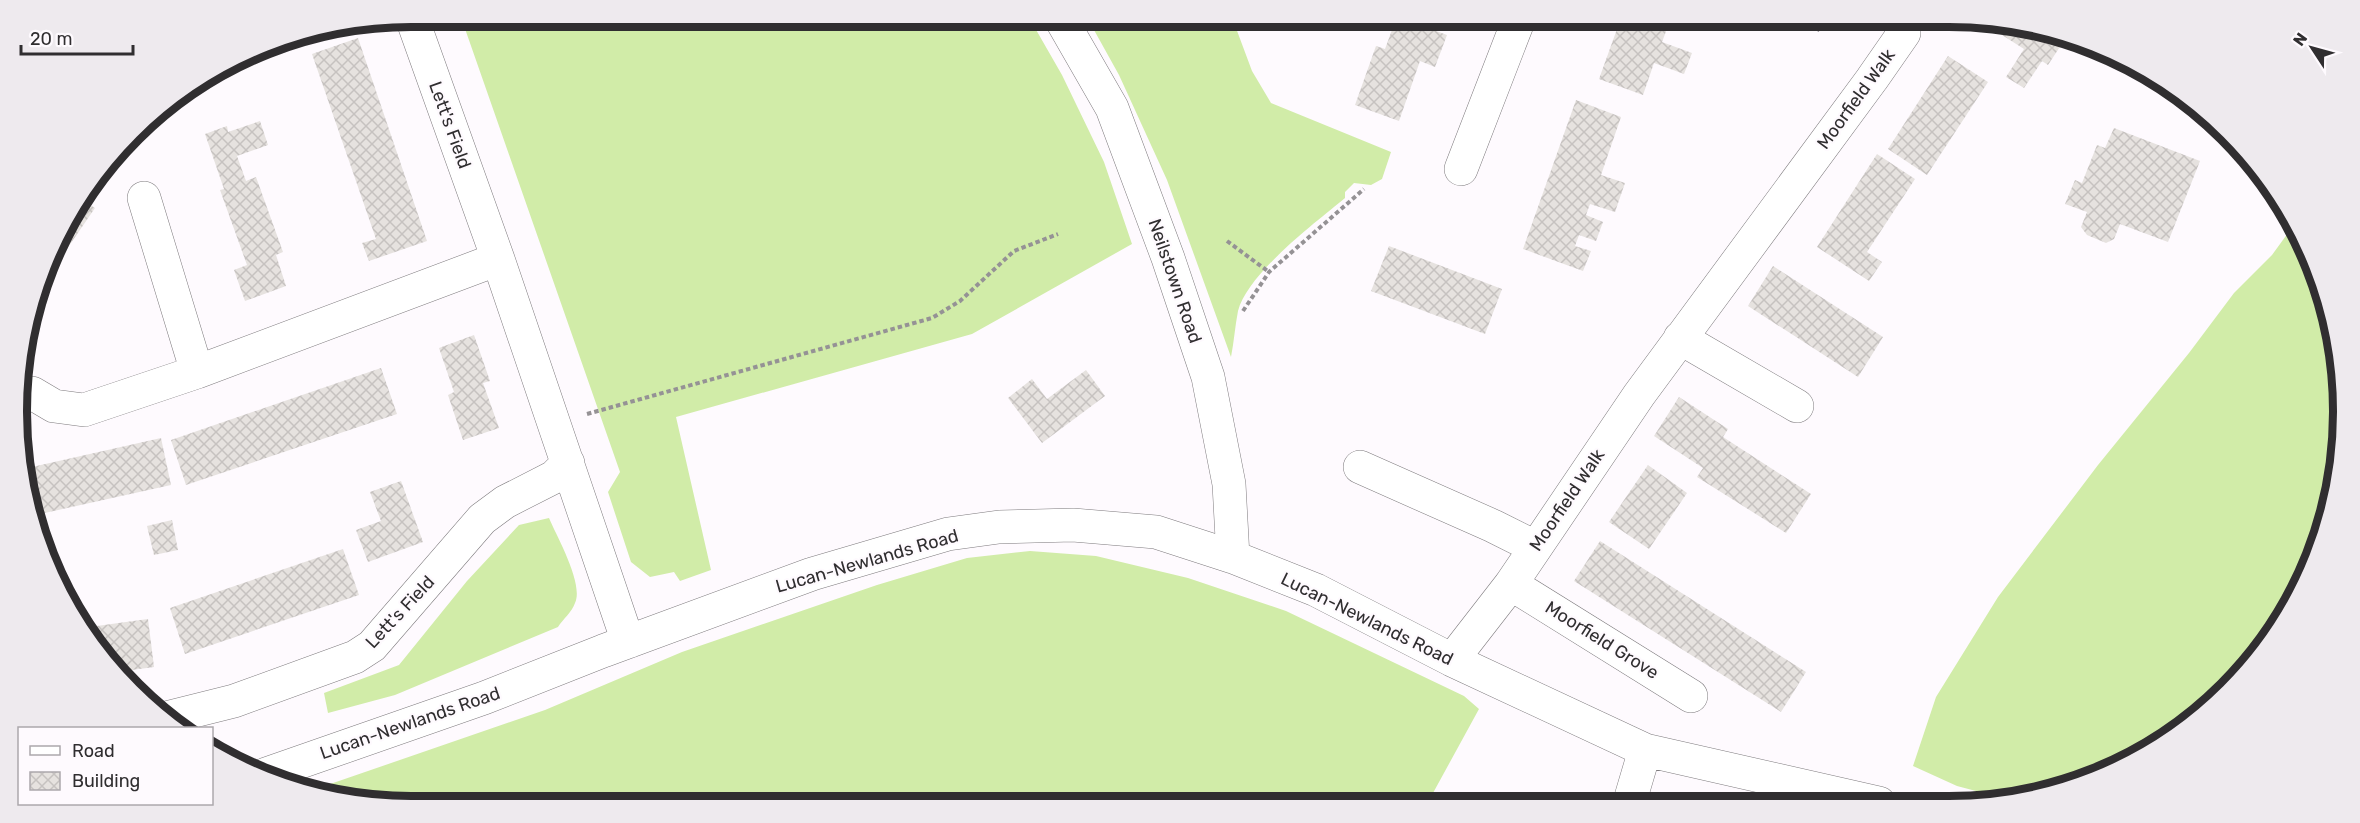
<svg xmlns="http://www.w3.org/2000/svg" width="2360" height="823" font-family="Rubik,sans-serif">
<defs>
<pattern id="building-cross-hatch" width="8" height="8" patternUnits="userSpaceOnUse" patternTransform="scale(1.5)"><rect width="8" height="8" fill="#e6e2df"/><path d="M0 0l8 8M0 8l8-8" fill="none" stroke="#c6c2c0"/></pattern>
</defs>
<rect width="100%" height="100%" fill="#fefafe"/>
<path fill="#d1eca8" d="M1233 20 1252 71 1271 103 1391 152 1382 179 1371 185 1354 183 1345 192V198C1315 223 1248 273 1238 311 1235 326 1234 342 1231 357L1167 180 1119 75 1089 21Z
M1031 21 1062 75 1104 162 1132 244 972 334 676 417 711 570 680 581 674 572 650 577 631 562 608 492 620 472 463 23Z
M2293 219 2322 284 2340 360 2343 437 2330 513 2290 609 2209 708 2123 766 2010 800 1957 786 1913 766 1936 697 1998 597 2098 465 2189 353 2234 293 2272 255 2293 226Z
M549 518C557 537 584 584 575 603 572 612 563 619 558 627L395 695 328 713 324 693 399 665 467 581 519 525Z
M1030 551 1096 556 1188 578 1286 611 1464 696 1479 709 1427 804 412 806 307 792 545 710 682 652 877 585 967 558Z"/>
<path fill="url(#building-cross-hatch)" d="M1621 18H1671L1662 42 1692 53 1684 74 1654 63 1643 95 1599 79Z
M1396 19H1404L1447 35 1435 67 1420 61 1399 121 1355 105 1376 46 1385 49Z
M1991 22 2050 30 2067 36 2048 65 2042 61 2024 88 2006 77 2024 49 1988 26Z
M358 38 427 241 369 261 362 243 376 239 312 54Z
M1948 56 1988 82 1927 175 1888 149Z
M1576 100 1621 117 1601 175 1625 183 1615 212 1590 204 1586 215 1603 222 1596 241 1579 235 1575 246 1591 251 1583 271 1523 249Z
M260 121 268 145 237 156 246 181 256 177 283 252 276 255 286 286 245 301 234 270 247 265 220 190 224 189 205 134 227 126 228 132Z
M2114 128 2200 161 2168 242 2120 224 2114 239 2106 243 2087 235 2081 227 2087 212 2065 204 2075 180 2082 183 2097 145 2105 148Z
M117 151 110 164 107 162Z
M1877 154 1915 179 1867 252 1882 262 1869 281 1817 247Z
M81 199 95 208 45 281 57 236Z
M1389 246 1502 289 1485 334 1371 291Z
M1773 266 1883 337 1858 377 1748 306Z
M474 335 490 381 483 383 499 428 463 440 448 395 454 392 439 348Z
M381 368 397 414 186 485 171 440Z
M1086 370 1105 396 1042 443 1008 398 1032 379 1047 399Z
M1679 397 1728 429 1723 437 1811 494 1786 533 1697 477 1703 468 1654 436Z
M161 438 171 485 31 516 23 469Z
M1648 465 1687 493 1649 549 1609 522Z
M401 481 423 542 368 562 356 530 381 521 370 492Z
M172 520 178 550 154 555 147 526Z
M1600 541 1806 672 1781 712 1574 581Z
M343 549 359 595 185 654 170 608Z
M148 619 154 667 117 672 82 628Z"/>
<g fill="none" stroke-linecap="round" stroke-linejoin="round">
<g stroke="#7e7b7e" stroke-width="34">
<path id="minor" d="M1062 21 1112 108 1168 258 1208 377 1229 484 1233 557
M414 24 498 259 628 642
M1461 169 1519 19
M144 198 197 372
M1680 338 1797 406
M32 393 54 406 84 410 197 372 498 259
M1360 467 1493 526 1535 547
M1511 584 1691 696
M1452 660 1511 584 1639 395 1872 79 1904 33
M166 718 234 701 355 657 372 646 482 519 505 502 554 477 568 463
M266 774 484 698 603 651 812 574 948 534 999 527 1073 525 1156 532 1233 557 1316 590 1452 660 1645 750 1879 803
M1629 804 1645 750"/>
</g>
<path stroke="#959295" stroke-width="4" stroke-dasharray="4.5 3" stroke-linecap="butt" d="M1817 31 1825 17
M1227 241 1269 272
M1243 311 1269 272 1364 189
M587 414 932 318 960 301 1014 251 1058 234"/>
<use href="#minor" stroke="#fff" stroke-width="33"/>
</g>
<g text-anchor="middle" stroke-width="4.5" stroke-linejoin="round" paint-order="stroke">
<g font-size="18" fill="#302e30" stroke="#fefafe">
<text transform="translate(1856 99) rotate(-54)" y="6">Moorfield Walk</text>
<text transform="translate(450 125) rotate(70)" y="6">Lett's Field</text>
<text transform="translate(1175 281) rotate(71)" y="6">Neilstown Road</text>
<text transform="translate(1567 500) rotate(-56)" y="6">Moorfield Walk</text>
<text transform="translate(867 561) rotate(-16)" y="6">Lucan-Newlands Road</text>
<text transform="translate(400 612) rotate(-47)" y="6">Lett's Field</text>
<text transform="translate(1367 619) rotate(26)" y="6">Lucan-Newlands Road</text>
<text transform="translate(1602 640) rotate(32)" y="6">Moorfield Grove</text>
<text transform="translate(410 723) rotate(-19)" y="6">Lucan-Newlands Road</text>
</g>
</g>
<path d="M0 0H2360V823H0ZM411 27H1949A384 384 0 0 1 2333 411V412A384 384 0 0 1 1949 796H411A384 384 0 0 1 27 412V411A384 384 0 0 1 411 27Z" fill="#eeeaee" fill-rule="evenodd"/>
<path fill="none" stroke="#302e30" stroke-width="8" d="M411 27H1949A384 384 0 0 1 2333 411V412A384 384 0 0 1 1949 796H411A384 384 0 0 1 27 412V411A384 384 0 0 1 411 27Z"/>
<rect x="18" y="727" width="195" height="78" fill="#fefafe" stroke="#aca8ac" stroke-width="1.5"/>
<rect x="30" y="746" width="30" height="9" fill="#ffffff" stroke="#aca8ac" stroke-width="1.5"/>
<text x="72" y="757" font-size="18" fill="#302e30">Road</text>
<rect x="30" y="772" width="30" height="18" fill="url(#building-cross-hatch)" stroke="#aca8ac" stroke-width="1.5"/>
<text x="72" y="787" font-size="18" fill="#302e30">Building</text>
<g transform="translate(2312 48) rotate(306)" stroke="#fefafe" stroke-width="4.5" paint-order="stroke">
<path d="M0-4.5L10 22L0 15L-10 22Z" fill="#302e30"/>
<text y="-9" font-size="16" font-weight="bold" text-anchor="middle" fill="#302e30">N</text>
</g>
<path d="M21 45v9h112v-9" fill="none" stroke="#302e30" stroke-width="3"/>
<text x="30" y="45" font-size="18" fill="#302e30" stroke="#fefafe" stroke-width="4.5" paint-order="stroke">20 m</text>
</svg>
